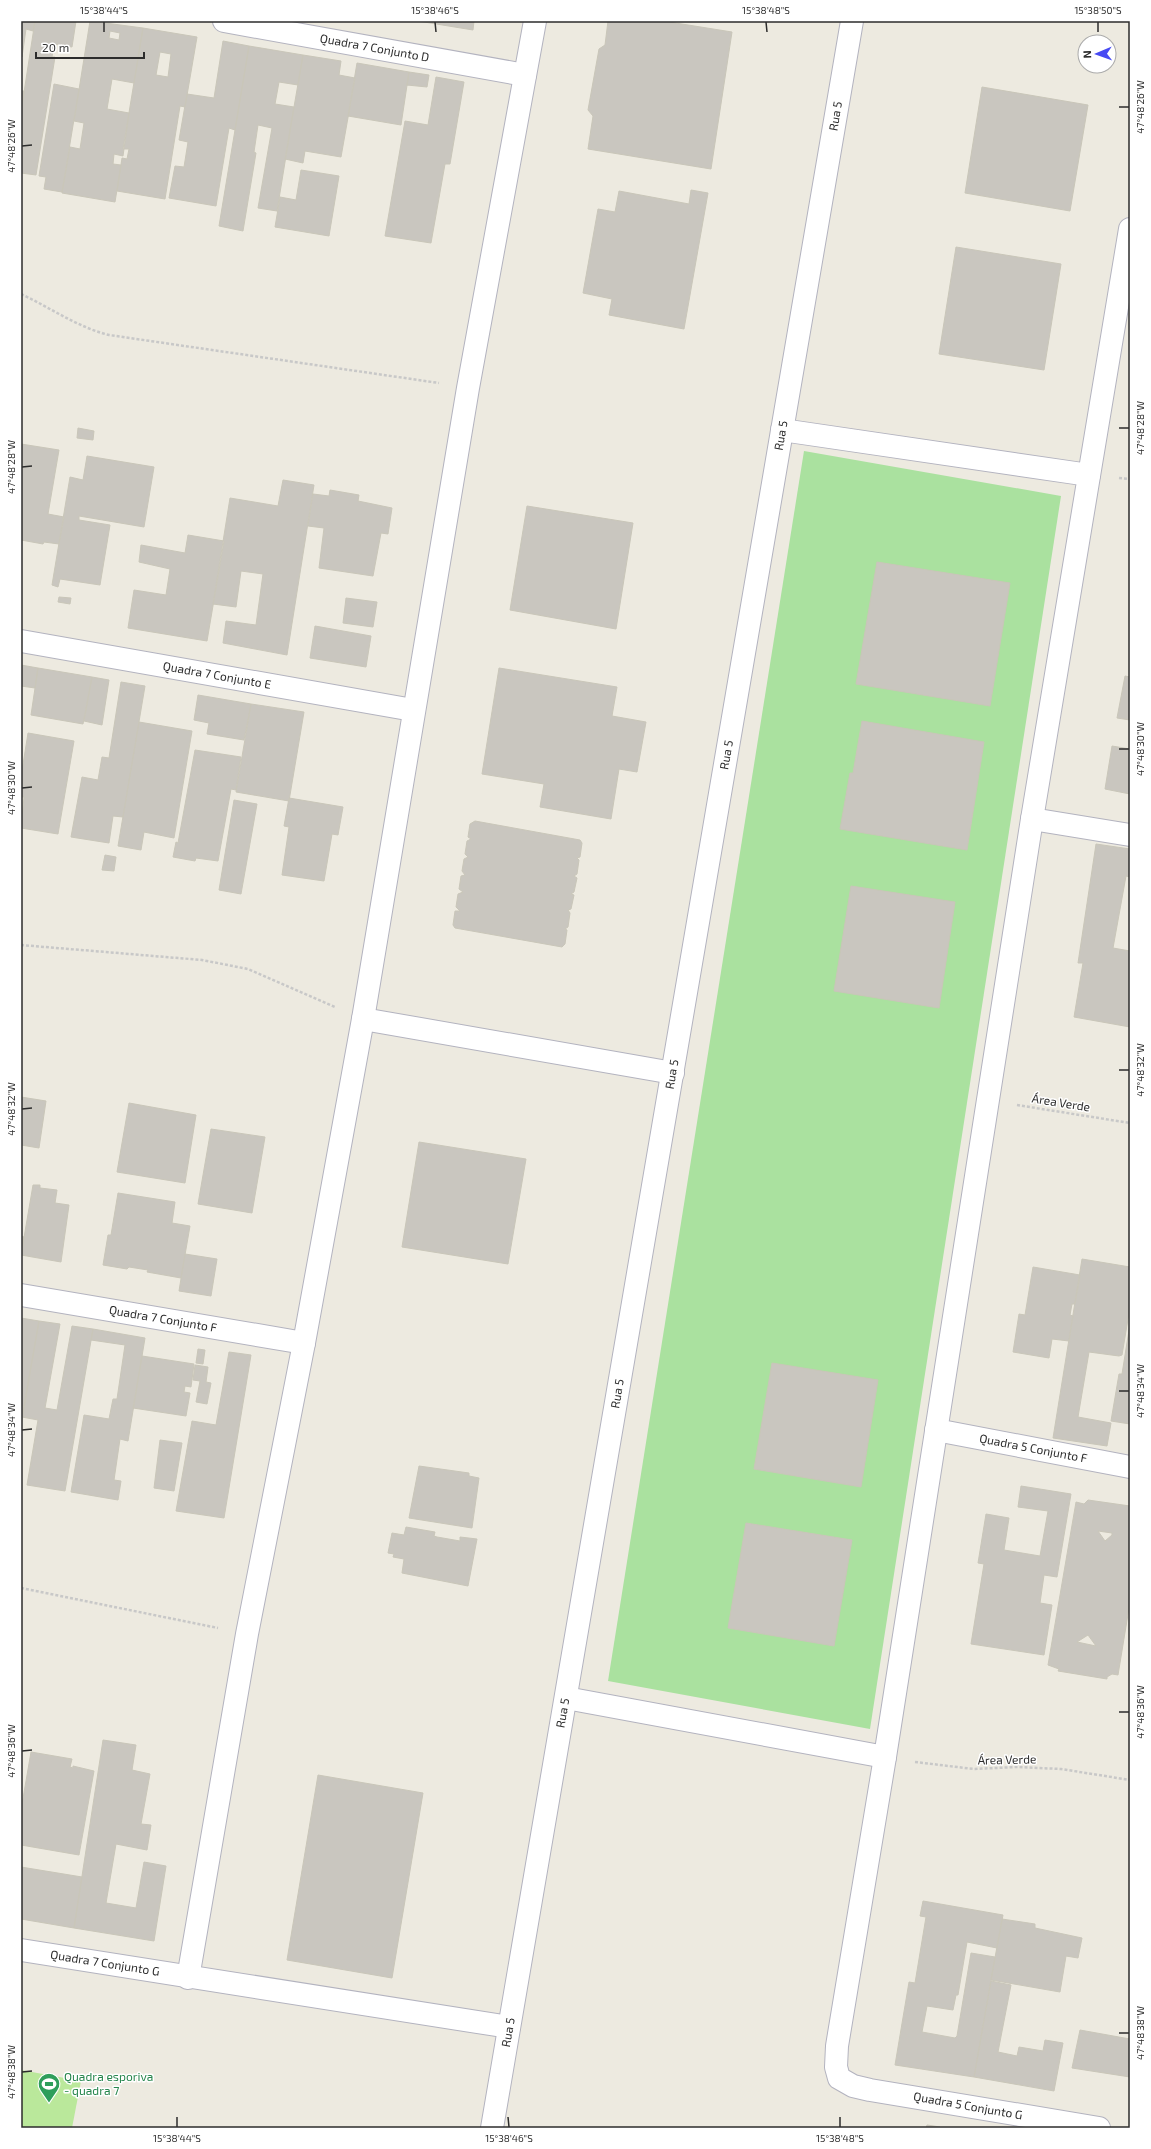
<svg xmlns="http://www.w3.org/2000/svg" width="1151" height="2149" font-family="'Exo 2',sans-serif">
<rect width="100%" height="100%" fill="#edeae0"/>
<path fill="#aae19f" d="M804 451 1061 496 870 1729 608 1681Z"/>
<path fill="#bae89b" d="M21 2070 81 2081 72 2128H21Z"/>
<path fill="#c9c6bf" stroke="#c9c6b9" fill-rule="evenodd" d="M21 21H35L33 31 26 29 22 57Z
M35 21H76L72 47 54 44 52 57H55L36 175 21 173V112Z
M90 21 143 28 134 83 112 79 107 109 129 113 123 156 114 154 113 164 121 165 115 202 62 193 70 147 80 149 84 123 74 121ZM110 31 120 33 119 40 109 38Z
M418 21H474L473 30Z
M608 21H663L732 32 711 169 588 149 593 116 588 110 599 49 605 45Z
M143 28 197 37 185 107 180 106 165 199 117 191 122 158 127 159 129 149H123ZM160 52 171 54 168 77 156 75Z
M223 41 249 46 235 130 229 128 216 206 169 198 175 166 184 167 188 142 179 140 187 94 214 98Z
M249 46 303 55 298 85 279 82 275 104 294 107 277 211 258 208 272 128 258 125 254 152 256 153 243 231 219 226Z
M303 55 341 61 339 75 355 78 341 157 305 151 303 163 285 159Z
M357 63 409 72 401 125 348 116Z
M409 72 429 75 427 87 407 85Z
M436 77 464 82 450 164H445L431 243 385 236 405 121 428 125Z
M54 84 79 89 62 192 44 189 46 177 39 176Z
M982 87 1088 105 1070 211 965 193Z
M21 91H24L21 112Z
M301 170 339 176 329 236 275 227 280 197 296 200Z
M691 190 708 193 684 329 609 315 612 299 583 293 598 209 615 212 619 191 689 204Z
M956 247 1061 264 1044 370 939 354Z
M78 428 94 431 93 440 77 438Z
M21 444 59 450 48 514 64 517 59 544 44 542 43 544 21 540Z
M87 456 154 467 144 527 79 516V520L110 525 100 585 60 579 58 587 52 585 70 477 83 480Z
M283 480 314 485 287 655 223 643 226 621 256 625 263 574 241 571 236 607 213 604 230 498 278 506Z
M330 490 359 495 358 501 392 508 388 534 381 533 373 576 319 568 324 528 308 526 313 494 329 496Z
M527 506 633 523 616 629 510 610Z
M188 535 224 541 207 641 128 628 134 590 166 595 170 569 139 562 141 545 185 553Z
M877 562 1010 583 990 706 856 684Z
M59 597 71 598 70 604 58 602Z
M346 598 377 602 373 627 343 623Z
M315 626 371 636 366 667 310 658Z
M21 665 38 668 35 688 21 686Z
M38 668 92 677 83 724 31 715Z
M499 668 617 687 612 716 646 722 637 772 619 769 611 819 540 807 544 784 482 774Z
M1125 676 1130 677V720L1117 718Z
M92 677 109 680 102 725 84 721Z
M121 682 145 686 123 817 113 816 109 843 71 837 82 777 98 780 102 757 109 758Z
M198 695 251 704 244 740 207 734 209 723 194 720Z
M251 704 304 712 289 801 236 792Z
M862 721 984 742 967 850 840 829 850 773H853Z
M139 722 192 731 174 838 144 832 141 850 118 846Z
M28 733 74 741 58 834 21 828 24 797H21V777Z
M1112 746 1130 749V794L1105 789Z
M195 750 241 757 236 790 231 789 218 861 196 858 195 861 173 857 176 842 178 843Z
M289 798 343 807 338 835 332 834 324 881 282 875 289 827 284 826Z
M234 800 257 804 241 894 219 890Z
M475 821 580 840 582 843 580 857 577 858 579 860 577 874 574 876 577 878 574 892 571 894 574 895 571 909 568 910 570 913 568 927 565 929 567 930 565 944 562 947 455 928 453 925 455 911H460L456 907 458 894 463 892 459 889 461 876 465 875 462 871 464 859 468 857 465 854 467 841 471 839 468 837 470 824Z
M1096 844 1130 849V877L1126 876 1113 948 1130 951V1027L1074 1017 1083 963H1078Z
M105 855 116 857 114 871 102 870Z
M851 886 955 902 939 1008 834 991Z
M21 1097 46 1101 39 1148 21 1145Z
M129 1103 196 1115 185 1183 117 1172Z
M211 1129 265 1137 252 1213 198 1204Z
M419 1142 526 1159 508 1264 402 1247Z
M33 1185H40V1188L57 1190 55 1203 69 1205 61 1262 21 1255Z
M118 1193 175 1202 172 1223 190 1226 181 1278 147 1272 148 1270 129 1267 127 1269 103 1265 108 1235H111Z
M21 1236 24 1237 21 1258Z
M185 1254 217 1259 211 1296 179 1291Z
M1082 1259 1130 1267V1307L1122 1355 1119 1356 1089 1352 1078 1417 1111 1423 1107 1446 1053 1438Z
M1033 1267 1080 1275 1075 1304H1072L1070 1315 1073 1316 1069 1341 1052 1339 1049 1358 1013 1352 1019 1314 1025 1315Z
M21 1318 39 1321 21 1425Z
M39 1321 60 1324 45 1408 57 1410 72 1326 93 1329 65 1491 27 1485 38 1420 22 1417Z
M1130 1324V1424L1111 1421 1119 1374H1122Z
M93 1329 145 1338 128 1441 120 1439 114 1480 121 1481 118 1500 71 1492 84 1415 109 1419 113 1399H117L125 1345 91 1340Z
M198 1349 205 1350 203 1364 196 1363Z
M229 1352 251 1355 224 1518 176 1511 192 1421 216 1425Z
M142 1356 194 1364 191 1387 185 1386 184 1392 190 1393 186 1416 133 1408Z
M772 1363 878 1380 861 1487 754 1469Z
M195 1365 208 1367 206 1382 211 1383 207 1404 196 1402 200 1381 193 1380Z
M160 1440 182 1443 174 1491 154 1488Z
M419 1466 469 1473V1476L479 1478 472 1528 409 1518Z
M1021 1486 1071 1494 1057 1577 1044 1575 1040 1603 1052 1605 1044 1655 971 1644 984 1564 978 1563 986 1514 1009 1518 1004 1550 1040 1556 1048 1511 1018 1507Z
M1088 1500 1130 1506V1602L1118 1675 1112 1674 1107 1677V1679L1058 1671 1059 1669 1048 1665 1076 1502 1084 1504ZM1098 1531 1112 1533V1535L1105 1541ZM1088 1635 1096 1646 1077 1642Z
M746 1523 852 1540 834 1646 728 1628Z
M406 1527 435 1532 434 1536 437 1537 460 1541V1537L477 1539 468 1586 402 1573 404 1559 393 1557 394 1554 388 1553 392 1533 404 1535Z
M103 1740 136 1745 132 1770 150 1774 141 1824 151 1825 147 1850 116 1844 106 1903 136 1908 144 1862 166 1866 154 1941 74 1928Z
M31 1752 72 1759 70 1767 73 1768V1766L94 1771 79 1855 21 1845V1810Z
M318 1775 423 1793 392 1978 287 1960Z
M21 1867 82 1877 74 1928 21 1919Z
M923 1901 1003 1915 997 1948 967 1942 958 1995H956L953 2010 927 2006 922 2032 955 2038 957 2036 971 1953 995 1957 974 2077 895 2065 909 1982 915 1983 926 1917 920 1916Z
M1002 1919 1035 1924V1928L1082 1938 1078 1958 1066 1956 1060 1992 991 1980Z
M991 1981 1011 1985 998 2052 1017 2056 1019 2047 1043 2051 1045 2040 1063 2043 1054 2091 974 2077Z
M1080 2030 1130 2039V2077L1072 2068Z
M927 2125 940 2127V2128H926Z"/>
<g fill="none" stroke-linecap="round" stroke-linejoin="round">
<g stroke="#b3b3bf" stroke-width="24">
<g id="minor">
<path id="s1" d="M224 21 525 75"/>
<path d="M782 430 1089 475"/>
<path id="s2" d="M21 641 413 710"/>
<path d="M1032 819 1130 835"/>
<path d="M363 1019 673 1073"/>
<path id="s3" d="M21 1295 304 1343"/>
<path id="s4" d="M936 1430 1130 1467"/>
<path d="M566 1698 885 1757"/>
<path id="s5" d="M21 1950 509 2027"/>
<path d="M188 1978 247 1634 304 1343 363 1019 468 388 535 21"/>
<path id="s6" d="M492 2128 852 21"/>
<path d="M1099 2128 870 2090 853 2086 839 2078 836 2067 837 2046 885 1757 1032 819 1130 229"/>
</g>
</g>
<path stroke="#c8c8c8" stroke-width="2.5" stroke-dasharray="3 2" stroke-linecap="butt" d="M21 294C51 308 77 327 109 335L439 383
M1119 478 1130 479
M21 945 202 960 248 969 335 1007
M1017 1105 1130 1123
M21 1588 218 1628
M915 1762 974 1769 1017 1767 1061 1769 1130 1780"/>
<use href="#minor" stroke="#fff" stroke-width="22"/>
</g>
<path fill="none" stroke="#2c2c2c" stroke-width="1.5" d="M104 22V32M435 22 436 32M766 22 767 32M1098 22V32M1119 107H1129M22 146 32 145M1119 428H1129M22 467 32 466M1119 749H1129M22 788 32 787M1119 1070H1129M22 1109 32 1108M1119 1391H1129M22 1430 32 1429M1119 1712H1129M22 1751 32 1750M1119 2033H1129M22 2072 32 2071M177 2117V2127M508 2117 509 2127M840 2117V2127"/>
<defs>
<g id="stadium-pin" transform="scale(1.15)"><path d="M0 17L-7.5 6A9.5 9.5 0 1 1 7.5 6Z" fill="#2e9e5b" stroke="#fff"/><path d="M0-5a6.5 5 0 1 0 0 10a6.5 5 0 1 0 0-10ZM-3.5-1.8h7v3.6h-7Z" fill="#fff"/></g>
</defs>
<g fill-rule="evenodd">
<use href="#stadium-pin" x="49" y="2084"/>
</g>
<g text-anchor="middle" stroke-width="3" stroke-linejoin="round" paint-order="stroke">
<g font-size="12" fill="#2c2c2c" stroke="#fff">
<text dy="4" stroke="none"><textPath href="#s1" startOffset="153">Quadra 7 Conjunto D</textPath></text>
<text dy="4" stroke="none"><textPath href="#s6" startOffset="2041">Rua 5</textPath></text>
<text dy="4" stroke="none"><textPath href="#s6" startOffset="1717">Rua 5</textPath></text>
<text dy="4" stroke="none"><textPath href="#s2" startOffset="199">Quadra 7 Conjunto E</textPath></text>
<text dy="4" stroke="none"><textPath href="#s6" startOffset="1393">Rua 5</textPath></text>
<text dy="4" stroke="none"><textPath href="#s6" startOffset="1069">Rua 5</textPath></text>
<text transform="translate(1061 1103) rotate(9)" y="4">Área Verde</text>
<text dy="4" stroke="none"><textPath href="#s3" startOffset="144">Quadra 7 Conjunto F</textPath></text>
<text dy="4" stroke="none"><textPath href="#s6" startOffset="745">Rua 5</textPath></text>
<text dy="4" stroke="none"><textPath href="#s4" startOffset="99">Quadra 5 Conjunto F</textPath></text>
<text dy="4" stroke="none"><textPath href="#s6" startOffset="421">Rua 5</textPath></text>
<text transform="translate(1007 1760) rotate(-1)" y="4">Área Verde</text>
<text dy="4" stroke="none"><textPath href="#s5" startOffset="85">Quadra 7 Conjunto G</textPath></text>
<text dy="4" stroke="none"><textPath href="#s6" startOffset="97">Rua 5</textPath></text>
<text transform="translate(968 2106) rotate(10)" y="4">Quadra 5 Conjunto G</text>
</g>
<g font-size="12" fill="#27864d" stroke="#fff" text-anchor="start">
<text x="64" y="2081">Quadra esporiva<tspan x="64" dy="14">- quadra 7</tspan></text>
</g>
</g>
<rect width="1151" height="2149" fill="none" stroke="#ffffff" stroke-width="44"/>
<g transform="translate(1097 54) rotate(268)"><circle r="19" fill="#ffffff" stroke="#ababab"/>
<path d="M0-3L7 15L0 10L-7 15Z" fill="#474af3"/>
<text y="-6" font-size="11" font-weight="bold" text-anchor="middle" fill="#2c2c2c">N</text>
</g>
<path d="M36 52v6h108v-6" fill="none" stroke="#2c2c2c" stroke-width="2"/>
<text x="42" y="52" font-size="12" fill="#2c2c2c" stroke="#ffffff" stroke-width="3" paint-order="stroke">20 m</text>
<rect x="22" y="22" width="1107" height="2105" fill="none" stroke="#2c2c2c" stroke-width="1.5"/>
<g font-size="10" text-anchor="middle" fill="#2c2c2c">
<text x="104" y="14">15°38'44"S</text>
<text x="435" y="14">15°38'46"S</text>
<text x="766" y="14">15°38'48"S</text>
<text x="1098" y="14">15°38'50"S</text>
<text transform="translate(1140 107) rotate(-90)" y="4">47°48'26"W</text>
<text transform="translate(11 146) rotate(-90)" y="4">47°48'26"W</text>
<text transform="translate(1140 428) rotate(-90)" y="4">47°48'28"W</text>
<text transform="translate(11 467) rotate(-90)" y="4">47°48'28"W</text>
<text transform="translate(1140 749) rotate(-90)" y="4">47°48'30"W</text>
<text transform="translate(11 788) rotate(-90)" y="4">47°48'30"W</text>
<text transform="translate(1140 1070) rotate(-90)" y="4">47°48'32"W</text>
<text transform="translate(11 1109) rotate(-90)" y="4">47°48'32"W</text>
<text transform="translate(1140 1391) rotate(-90)" y="4">47°48'34"W</text>
<text transform="translate(11 1430) rotate(-90)" y="4">47°48'34"W</text>
<text transform="translate(1140 1712) rotate(-90)" y="4">47°48'36"W</text>
<text transform="translate(11 1751) rotate(-90)" y="4">47°48'36"W</text>
<text transform="translate(1140 2033) rotate(-90)" y="4">47°48'38"W</text>
<text transform="translate(11 2072) rotate(-90)" y="4">47°48'38"W</text>
<text x="177" y="2142">15°38'44"S</text>
<text x="509" y="2142">15°38'46"S</text>
<text x="840" y="2142">15°38'48"S</text>
</g>
</svg>
